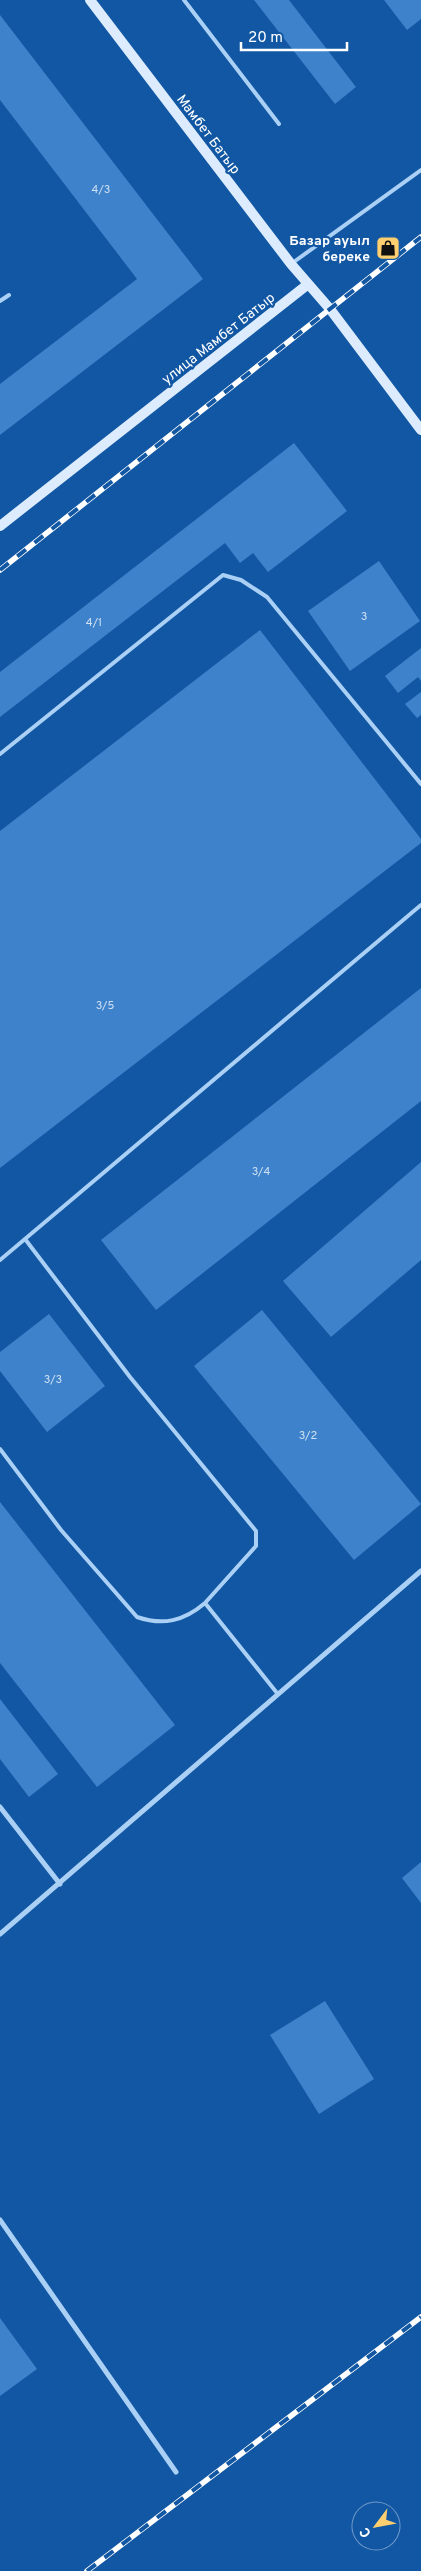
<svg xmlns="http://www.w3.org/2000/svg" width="421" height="2571" font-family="Overpass,sans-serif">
<rect width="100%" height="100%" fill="#1157a3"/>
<path fill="#3e82cb" d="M254 0H289L356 87 335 104Z
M384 0H421V19L407 30Z
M0 15 203 279 0 435V384L137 279 0 100Z
M294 443 347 511 268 572 253 553 240 563 225 543 0 717V672Z
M379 561 420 621 350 671 308 611Z
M260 630 421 839V843L0 1168V831Z
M421 648V681L418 677 398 693 385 676Z
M421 692V715L417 718 405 704Z
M421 988V1101L156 1310 101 1240Z
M421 1162V1260L331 1337 283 1281Z
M262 1310 421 1504 354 1560 194 1366Z
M49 1314 105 1386 47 1432 0 1371V1352Z
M0 1502 175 1725 97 1787 0 1663Z
M0 1699 58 1774 29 1797 0 1759Z
M421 1862V1903L402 1878Z
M325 2001 374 2079 319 2114 270 2035Z
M0 2318 37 2369 0 2396Z"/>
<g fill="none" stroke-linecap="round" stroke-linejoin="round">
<path stroke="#abd0f6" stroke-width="4" d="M184 0 279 124
M291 264 421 170
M0 301 9 295
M0 754 223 575 241 580 267 597 421 784
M25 1239 130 1377 256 1531V1546L205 1603
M0 1260 421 905
M0 1449 61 1530 137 1617C163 1626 184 1621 205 1603L277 1693"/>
<path stroke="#abd0f6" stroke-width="5" d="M0 1807 60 1884
M0 1934 421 1571
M0 2220 176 2472"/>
<path stroke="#dcecfe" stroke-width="10" d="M90 0 291 264 330 309 421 430
M0 526 307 285"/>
<g stroke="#fff" stroke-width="5.5">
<path id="rail" d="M0 570 421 237
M87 2571 421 2317"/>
</g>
<use href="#rail" stroke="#1157a3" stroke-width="4" stroke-dasharray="11" stroke-linecap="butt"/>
</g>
<defs>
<g id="shop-square" transform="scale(1.25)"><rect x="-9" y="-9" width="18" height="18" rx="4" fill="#ffcf6f" stroke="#1157a3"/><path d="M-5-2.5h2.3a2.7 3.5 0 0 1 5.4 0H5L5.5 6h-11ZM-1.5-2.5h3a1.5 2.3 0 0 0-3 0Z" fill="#111"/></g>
</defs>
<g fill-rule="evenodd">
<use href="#shop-square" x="388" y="248"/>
</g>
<g text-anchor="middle" stroke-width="4.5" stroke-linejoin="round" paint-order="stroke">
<g font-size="11" fill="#cfe0f2">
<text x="101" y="193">4/3</text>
<text x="364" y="620">3</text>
<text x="94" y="626">4/1</text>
<text x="105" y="1009">3/5</text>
<text x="261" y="1175">3/4</text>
<text x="53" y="1383">3/3</text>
<text x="308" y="1439">3/2</text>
</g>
<g font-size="14" fill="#fff" stroke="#1157a3">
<text transform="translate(209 134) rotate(53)" y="5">Мамбет Батыр</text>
<text transform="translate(218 338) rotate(-38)" y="5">улица Мамбет Батыр</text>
</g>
<g font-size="14" font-weight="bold" fill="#fff" stroke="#1157a3" text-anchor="end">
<text x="370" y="245">Базар ауыл<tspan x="370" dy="16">береке</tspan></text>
</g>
</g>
<g transform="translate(376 2526) rotate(238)"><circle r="24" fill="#1157a3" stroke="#709ac8"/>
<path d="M0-4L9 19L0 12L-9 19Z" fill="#ffcf6f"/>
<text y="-8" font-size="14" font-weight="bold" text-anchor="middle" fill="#ffffff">С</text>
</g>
<path d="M241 42v8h106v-8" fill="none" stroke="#ffffff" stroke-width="2.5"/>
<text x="248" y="42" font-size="15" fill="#ffffff" stroke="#1157a3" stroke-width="4" paint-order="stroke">20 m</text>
</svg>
